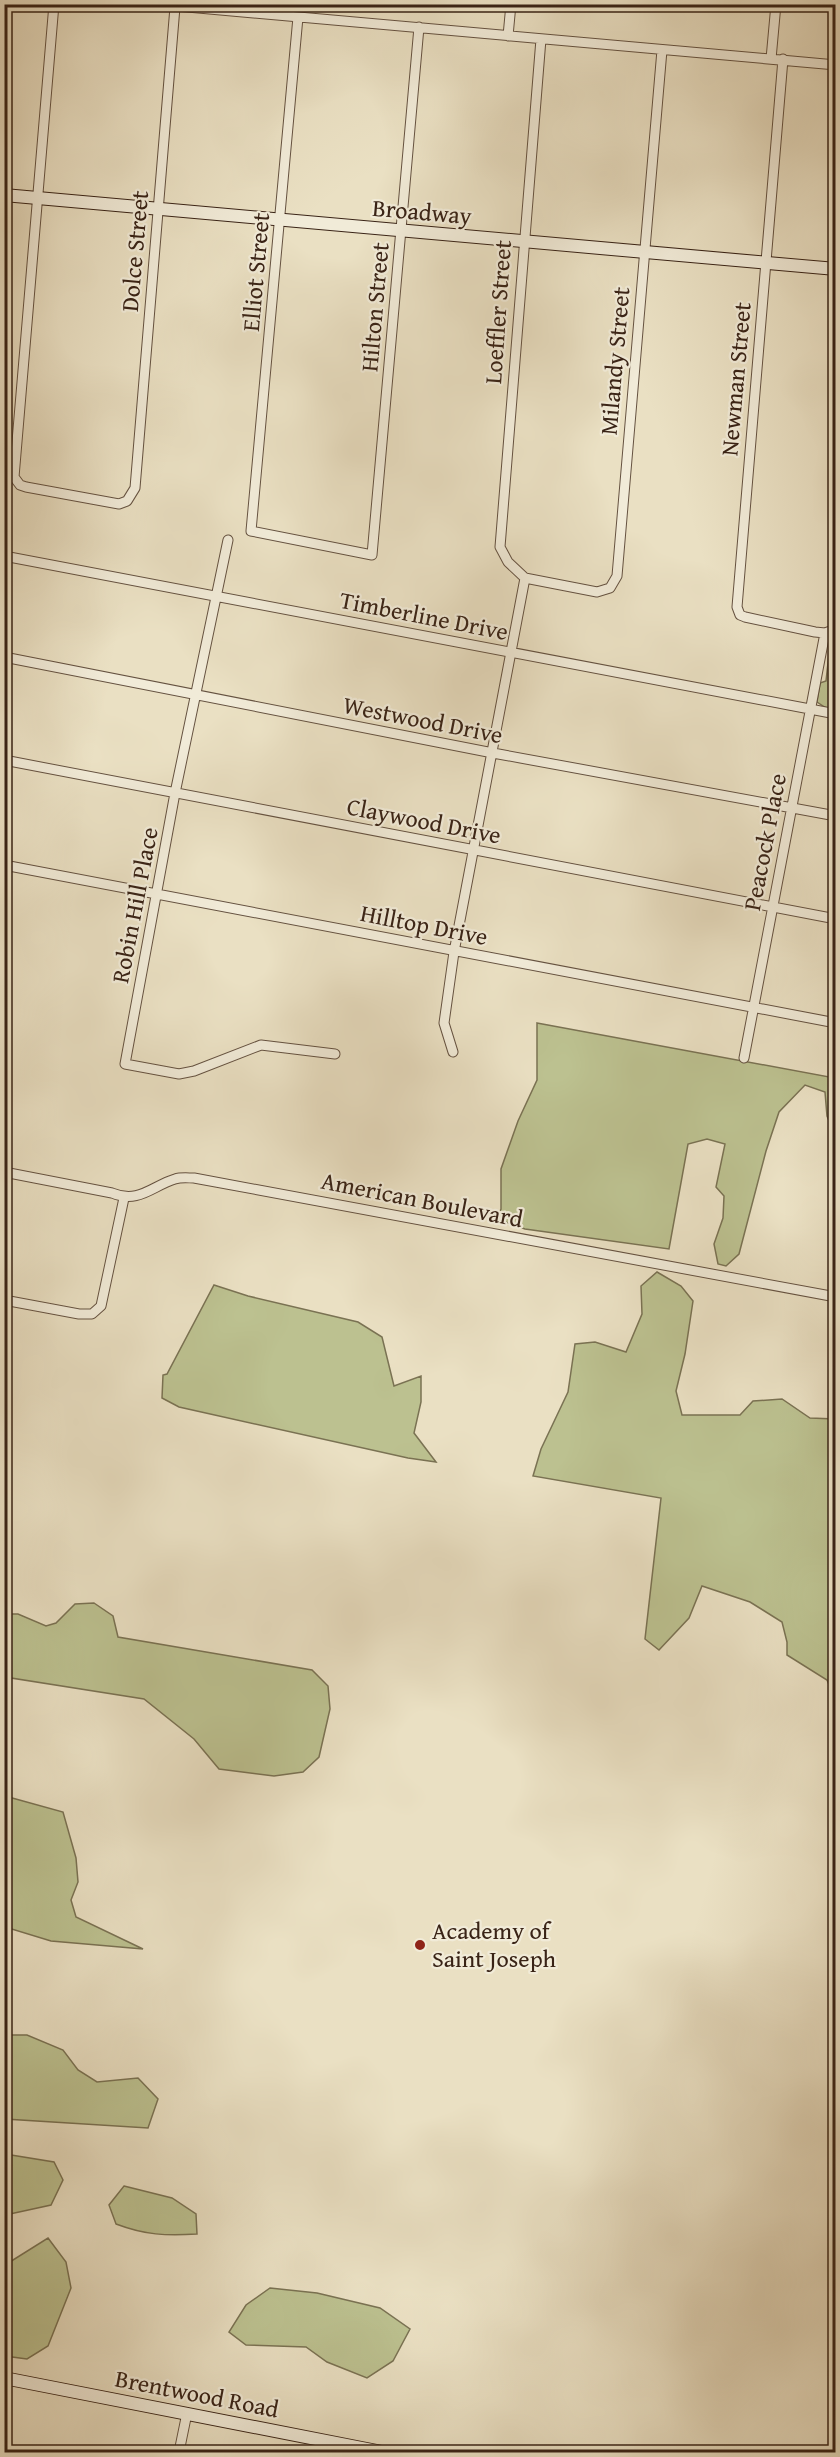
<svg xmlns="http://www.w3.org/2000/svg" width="840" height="2457" font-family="'Gentium Book Plus',serif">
<rect width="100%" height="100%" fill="#eae0c3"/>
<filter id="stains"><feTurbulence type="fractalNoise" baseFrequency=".00333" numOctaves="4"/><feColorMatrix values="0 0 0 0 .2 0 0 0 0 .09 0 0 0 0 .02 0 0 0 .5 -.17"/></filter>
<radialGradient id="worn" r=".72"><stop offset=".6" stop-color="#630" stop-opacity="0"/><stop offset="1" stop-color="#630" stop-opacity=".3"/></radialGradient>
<path fill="#bcc190" stroke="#7a7253" stroke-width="1.5" d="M835 641V711L829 710 817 702 820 683 826 681 830 645Z
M537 1023 835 1078V1135L827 1116 825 1092 805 1085 779 1112 766 1151 739 1254 726 1266 718 1264 714 1244 723 1218 724 1196 716 1187 725 1144 707 1139 688 1144 669 1249 525 1229 497 1219 501 1209V1169L518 1121 537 1080Z
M657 1272 681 1286 693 1301 685 1354 676 1391 682 1415H740L753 1401 782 1399 810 1418 835 1419V1743V1699L827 1680 787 1655V1642L782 1622 750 1602 702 1586 689 1618 659 1650 645 1639 661 1498 533 1476 541 1449 568 1392 575 1344 595 1342 626 1352 642 1314 641 1286Z
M214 1285 248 1296 358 1322 382 1337 394 1386 421 1376V1402L414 1433 436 1462 408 1458 179 1407 162 1398 163 1375 167 1374Z
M94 1603 113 1616 118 1637 312 1670 328 1686 330 1709 319 1757 303 1772 274 1776 219 1769 194 1739 144 1699 5 1677V1614H18L46 1626 56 1623 75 1604Z
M5 1796 63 1812 76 1858 78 1882 71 1900 76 1917 143 1949 51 1941 5 1927Z
M4 2035H27L63 2050 78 2070 97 2082 138 2078 158 2099 148 2128 5 2119Z
M5 2154 54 2162 63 2180 51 2205 10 2214 5 2212Z
M124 2186 172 2198 196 2214 197 2234C166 2236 145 2235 116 2224L109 2205Z
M48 2238 66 2262 71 2288 48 2346 27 2359 5 2356V2265Z
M270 2288 317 2293 380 2308 410 2329 393 2361 367 2378 327 2362 306 2347 246 2345 229 2332 246 2305Z"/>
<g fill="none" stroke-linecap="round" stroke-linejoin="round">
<g stroke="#655241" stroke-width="11">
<path id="street" d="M54 4 14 477 20 485 26 487 119 504 127 501 135 488 175 7
M154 4 836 65
M298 17 251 531 372 555 419 27
M508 36 511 4
M541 39 500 547 508 562 525 578 597 592 610 588 617 576 662 50
M771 59 776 4
M783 59 737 607 740 615 745 617 815 632 825 633 836 629
M228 540 175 793 125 1064 179 1074 194 1071 261 1045 335 1054
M4 556 836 714
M4 657 493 753 836 816
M4 760 836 919
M4 865 836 1023
M453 1052 444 1023 454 952 525 578
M744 1058 825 633
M4 1172 112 1193C139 1204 152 1186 175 1179 181 1177 188 1178 194 1178L836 1297
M4 1300 79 1314H92L101 1306 124 1198
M179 2452 187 2413"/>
</g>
<g stroke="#392316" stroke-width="14">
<path id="secondary" d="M4 195 836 269
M4 2378 382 2452"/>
</g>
<use href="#street" stroke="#f1ebd8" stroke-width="9"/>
<use href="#secondary" stroke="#f1ebd8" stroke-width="12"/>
</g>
<circle fill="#8f2418" stroke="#f1ebd8" stroke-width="2" cx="420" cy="1945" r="6"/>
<g text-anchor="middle" stroke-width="4.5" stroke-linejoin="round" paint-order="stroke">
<g font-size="24" fill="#392316" stroke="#f1ebd8">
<text transform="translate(422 212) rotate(5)" y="8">Broadway</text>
<text transform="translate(135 251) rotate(-85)" y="8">Dolce Street</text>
<text transform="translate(256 272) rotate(-85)" y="8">Elliot Street</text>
<text transform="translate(375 307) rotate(-85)" y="8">Hilton Street</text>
<text transform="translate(498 312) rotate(-86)" y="8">Loeffler Street</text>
<text transform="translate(615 361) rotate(-85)" y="8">Milandy Street</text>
<text transform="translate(736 379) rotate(-85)" y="8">Newman Street</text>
<text transform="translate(424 616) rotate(11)" y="8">Timberline Drive</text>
<text transform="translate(423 720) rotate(11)" y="8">Westwood Drive</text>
<text transform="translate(424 821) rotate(11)" y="8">Claywood Drive</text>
<text transform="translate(765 842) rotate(-79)" y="8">Peacock Place</text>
<text transform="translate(135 905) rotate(-79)" y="8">Robin Hill Place</text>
<text transform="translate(424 925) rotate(11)" y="8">Hilltop Drive</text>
<text transform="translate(422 1200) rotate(11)" y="8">American Boulevard</text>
<text transform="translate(197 2394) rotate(11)" y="8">Brentwood Road</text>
</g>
<g font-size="24" fill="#392316" stroke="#f1ebd8" text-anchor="start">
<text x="432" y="1939">Academy of<tspan x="432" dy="28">Saint Joseph</tspan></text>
</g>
</g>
<rect width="840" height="2457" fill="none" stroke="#eae0c3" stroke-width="24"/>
<rect x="6" y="6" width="828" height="2445" fill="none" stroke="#392316" stroke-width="3"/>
<rect x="12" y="12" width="816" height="2433" fill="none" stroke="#392316" stroke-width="1.5"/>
<rect width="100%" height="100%" filter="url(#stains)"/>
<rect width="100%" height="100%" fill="url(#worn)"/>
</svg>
